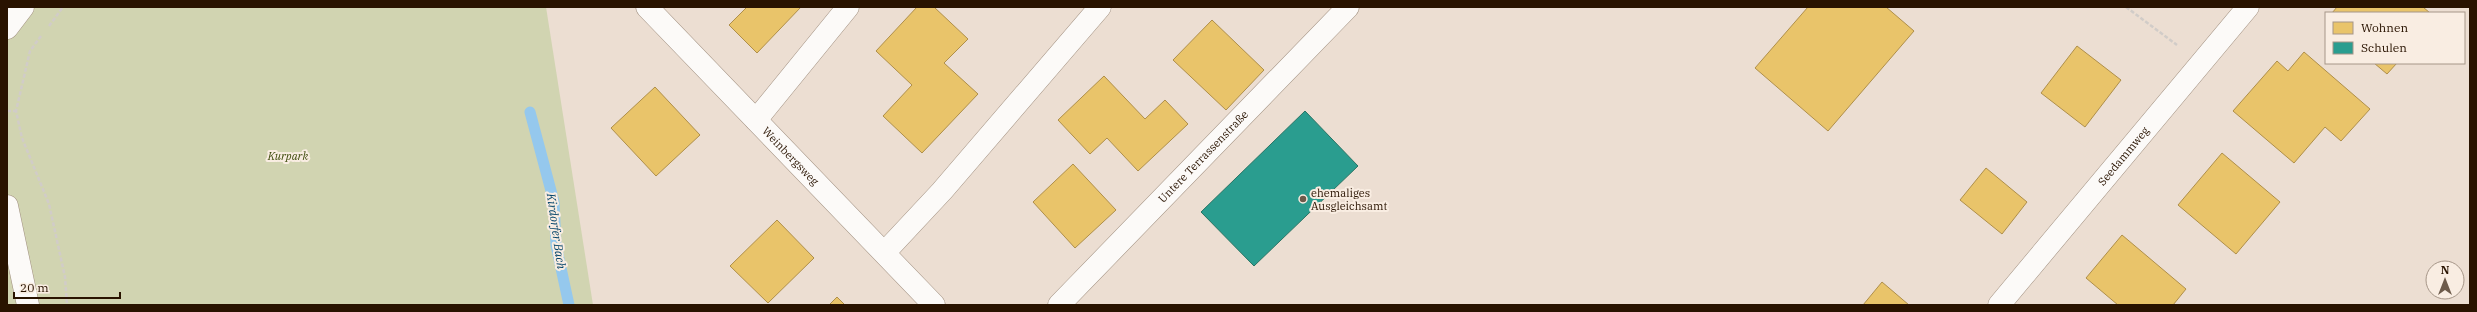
<svg xmlns="http://www.w3.org/2000/svg" width="2477" height="312" font-family="'IBM Plex Serif',serif">
<rect width="100%" height="100%" fill="#ecded2"/>
<path fill="#d1d4b1" d="M7 7H546L593 305H7Z"/>
<path fill="#e9c46a" stroke="#af8f4a" d="M747 7H801L757 53 729 25Z
M917 7H934L968 39 944 63 978 94 922 153 883 116 912 85 876 51Z
M1808 7H1886L1914 31 1828 131 1755 68Z
M2337 7H2423L2430 13H2332Z
M1212 20 1264 70 1226 110 1173 60Z
M2077 46 2121 80 2085 127 2041 93Z
M2304 52 2370 109 2341 141 2325 127 2294 163 2233 111 2277 61 2288 71Z
M2374 63H2397L2387 74Z
M1104 76 1145 119 1165 100 1188 124 1138 171 1107 138 1090 154 1058 120Z
M655 87 700 135 656 176 611 128Z
M2222 153 2280 202 2236 254 2178 205Z
M1073 164 1116 210 1075 248 1033 202Z
M1986 168 2027 202 2002 234 1960 200Z
M777 220 814 258 768 303 730 266Z
M2122 235 2186 289 2173 305H2118L2086 278Z
M1882 282 1909 305H1863Z
M837 297 845 305H829Z"/>
<path fill="#2a9d8f" stroke="#2a7464" d="M1305 111 1358 166 1254 266 1201 212Z"/>
<g fill="none" stroke-linecap="round" stroke-linejoin="round">
<path stroke="#95c8ed" stroke-width="11" d="M530 112 554 202 556 245 569 305"/>
<g stroke="#a19080" stroke-width="23">
<g id="minor">
<path id="s1" d="M647 7 934 305"/>
<path d="M7 28 23 7"/>
<path d="M756 120 848 7"/>
<path d="M7 206 28 305"/>
<path d="M885 252 942 191 1100 7"/>
<path id="s2" d="M1059 305 1348 7"/>
<path id="s3" d="M1999 305 2248 7"/>
</g>
</g>
<path stroke="#d1ccc8" stroke-width="2.5" stroke-dasharray="4 2" stroke-linecap="butt" d="M2126 7 2177 45
M49 26 63 7
M41 36 30 51 16 111 22 138 49 204 65 277 67 305
M7 111H16"/>
<use href="#minor" stroke="#fcfaf8" stroke-width="22"/>
</g>
<circle fill="#6d5a4a" stroke="#f9ede2" stroke-width="1.5" cx="1303" cy="199" r="4"/>
<g text-anchor="middle" stroke-width="4" stroke-linejoin="round" paint-order="stroke">
<g font-size="11" font-style="italic" fill="#3b4909" stroke="#f9ede2">
<text x="288" y="160">Kurpark</text>
</g>
<g font-size="11" fill="#291300" stroke="#f9ede2">
<text dy="4" stroke="none"><textPath href="#s1" startOffset="207">Weinbergsweg</textPath></text>
<text dy="4" stroke="none"><textPath href="#s2" startOffset="207">Untere Terrassenstraße</textPath></text>
<text dy="4" stroke="none"><textPath href="#s3" startOffset="194">Seedammweg</textPath></text>
</g>
<g font-size="11" fill="#291300" stroke="#f9ede2" text-anchor="start">
<text x="1311" y="197">ehemaliges<tspan x="1311" dy="13">Ausgleichsamt</tspan></text>
</g>
<g font-size="12" font-style="italic" fill="#05456b" stroke="#f9ede2">
<text transform="translate(556 231) rotate(82)" y="4">Kirdorfer Bach</text>
</g>
</g>
<rect width="2477" height="312" fill="none" stroke="#291300" stroke-width="16"/>
<rect x="2325" y="12" width="140" height="52" fill="#f9ede2" stroke="#a69688"/>
<rect x="2333" y="22" width="20" height="12" fill="#e9c46a" stroke="#a69688"/>
<text x="2361" y="32" font-size="12" fill="#291300">Wohnen</text>
<rect x="2333" y="42" width="20" height="12" fill="#2a9d8f" stroke="#a69688"/>
<text x="2361" y="52" font-size="12" fill="#291300">Schulen</text>
<g transform="translate(2445 280)"><circle r="19" fill="#f9ede2" stroke="#a69688"/>
<path d="M0-3L7 15L0 10L-7 15Z" fill="#6d5a4a"/>
<text y="-6" font-size="11" font-weight="bold" text-anchor="middle" fill="#291300">N</text>
</g>
<path d="M14 292v6h106v-6" fill="none" stroke="#291300" stroke-width="2"/>
<text x="20" y="292" font-size="12" fill="#291300" stroke="#f9ede2" stroke-width="3" paint-order="stroke">20 m</text>
</svg>
